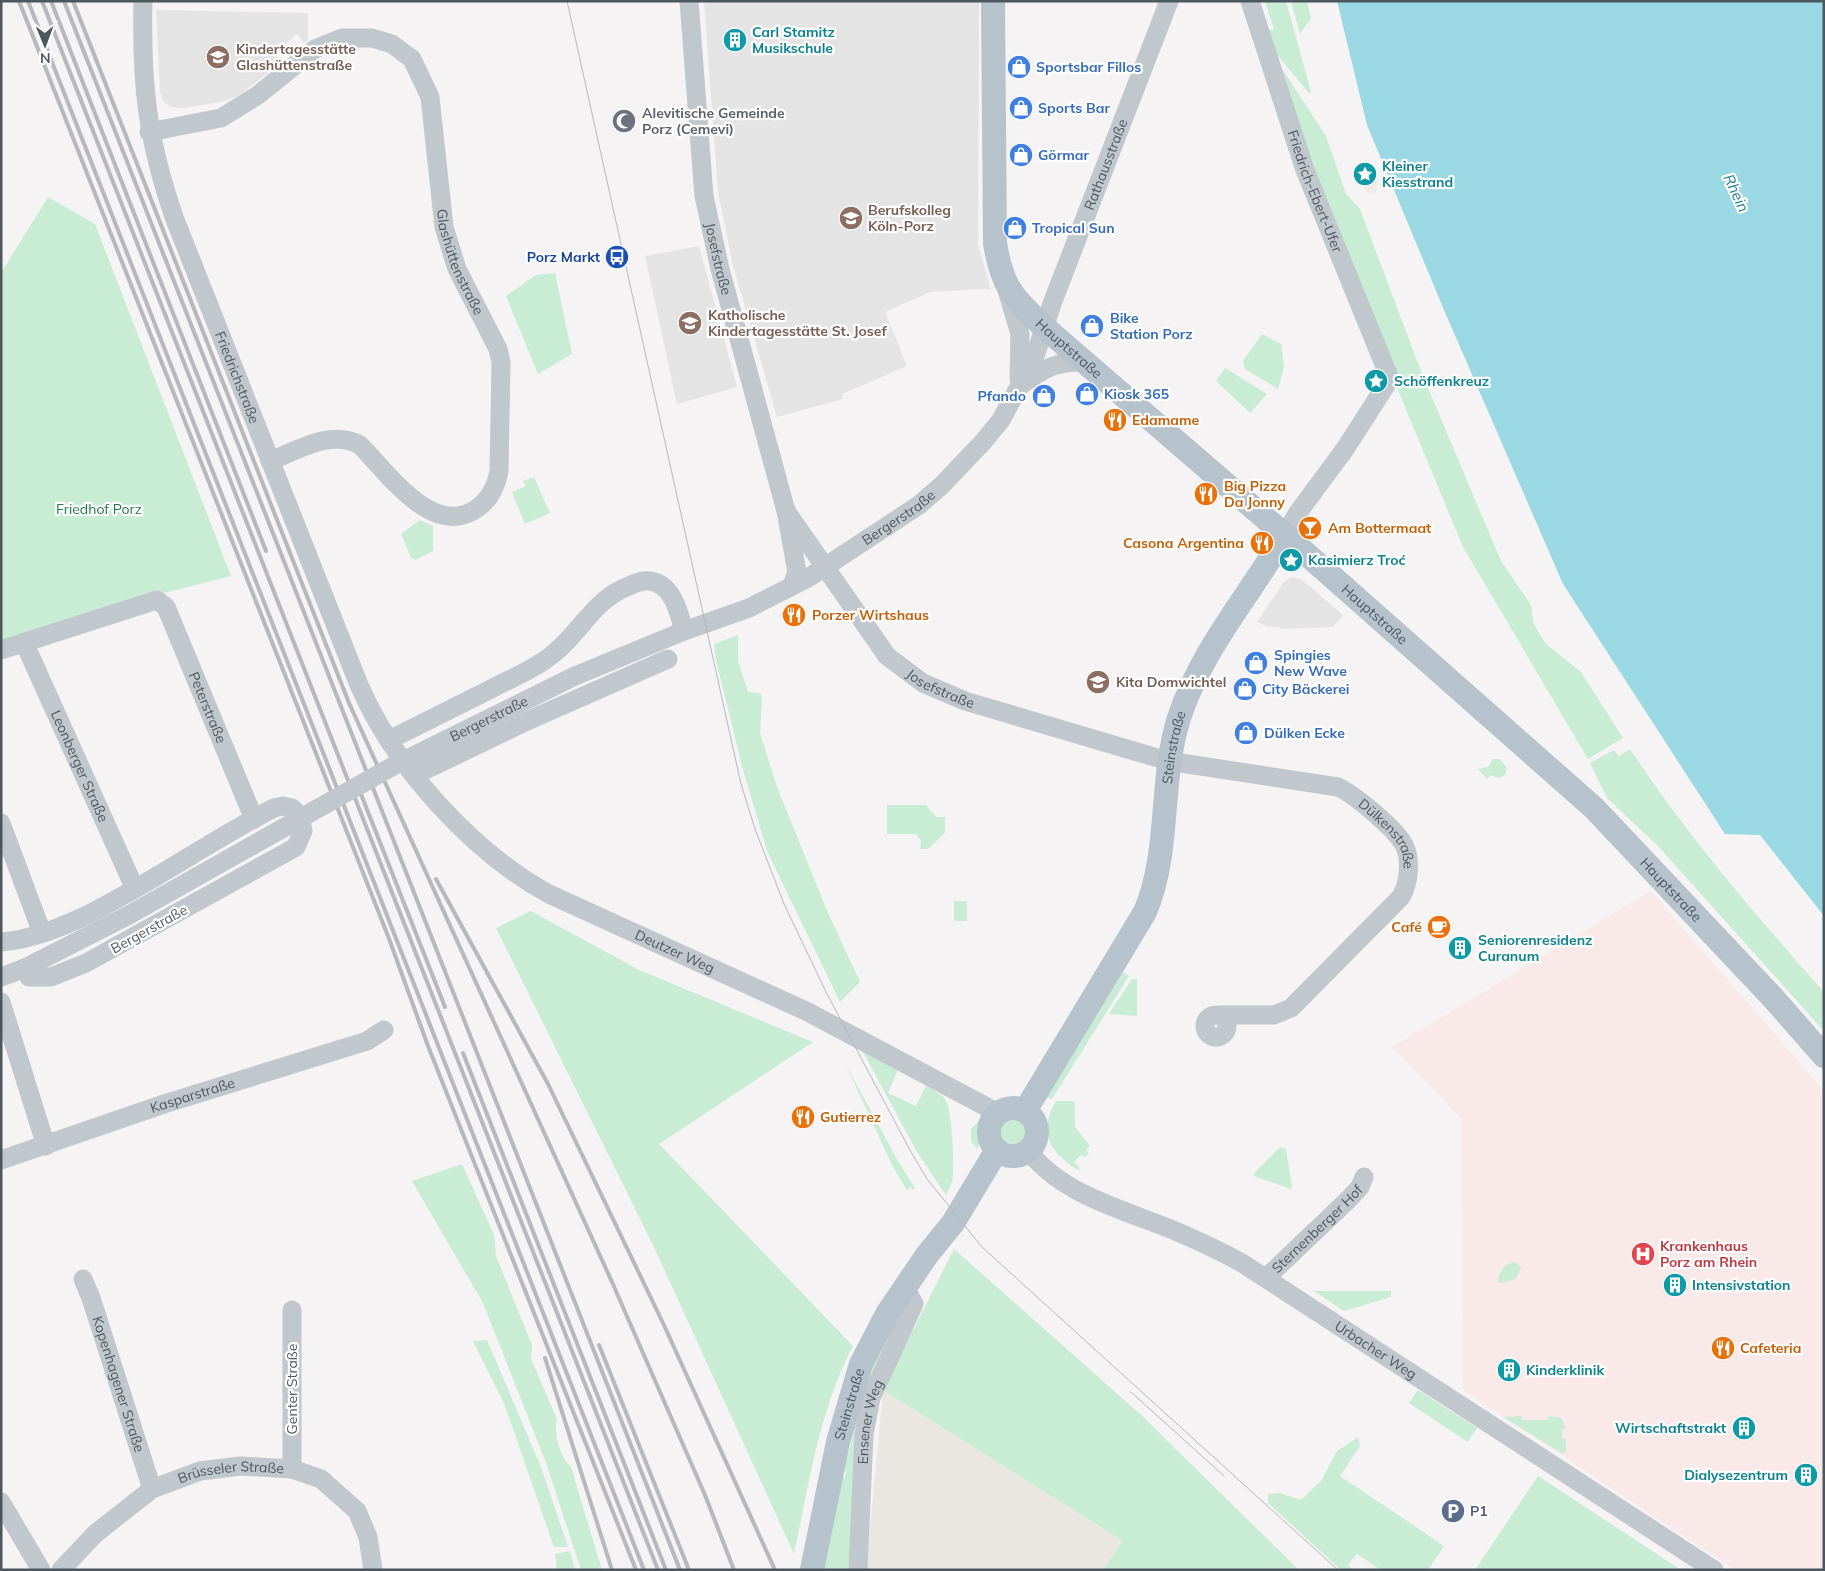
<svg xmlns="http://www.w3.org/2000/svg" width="1825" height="1571" font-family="Mulish,sans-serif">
<rect width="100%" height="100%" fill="#f5f3f3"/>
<path fill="#eae7e1" d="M883 1390 1123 1541 1103 1570H866Z"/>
<path fill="#e5e4e4" d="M704 1H979L978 245 991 290 984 289 930 292 885 312 907 366 842 394 843 399 777 417 732 262 718 192Z
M156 10 308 13V40L304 43 297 34 275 53 282 62 238 96 221 102 183 108 171 107 163 101 160 92Z
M699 246 737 387 677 404 645 256Z
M1292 577 1301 579 1343 615 1333 627 1281 629 1280 627H1268L1257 622 1284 582Z"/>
<path fill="#f9e9e8" d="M1651 891 1824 1091V1570H1735L1463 1390 1461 1118 1392 1047Z"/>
<path fill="#c8ecd4" d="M1265 1H1286L1311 92 1309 93 1268 44 1264 32 1274 29Z
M1291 1H1307L1311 18 1300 34Z
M1281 67 1326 136 1346 194 1360 209 1422 374 1501 561 1531 605 1533 622 1540 635 1546 644 1581 672 1623 738 1588 759 1463 547 1393 378 1326 205Z
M48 197 95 224 231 576 156 595 1 645V273Z
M555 273 572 354 538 374 506 296 536 275Z
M1262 334 1281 344 1284 367 1278 389 1245 369 1243 361Z
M1225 368 1267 394 1250 413 1216 381Z
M534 477 550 513 525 524 512 492 526 486 523 481Z
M420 520 433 526V551L415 560 411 557 401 534Z
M738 635V661L748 692 760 693 762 698 760 733 777 787 828 913 860 982 840 1002 767 851 742 766 716 660 714 644Z
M1630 749C1688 837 1754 913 1824 992V1031L1657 845 1607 798 1590 763 1614 750 1619 756Z
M1493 759H1500L1507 768 1505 775 1499 778 1490 775 1487 779 1478 769 1488 767Z
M887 805H926L936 817H945V833L928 849H920L921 841 916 834H887Z
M954 901H967V921H954Z
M531 911 639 970 813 1042 659 1144 853 1346C819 1410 809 1484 794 1554L654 1247 496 928Z
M1123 972 1129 976 1052 1099 1047 1097Z
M1132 979H1137V1016L1109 1014Z
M862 1050 898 1069 888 1093 916 1106 926 1086C934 1090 943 1094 947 1103 952 1116 954 1158 953 1173 953 1181 950 1188 946 1195L917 1152Z
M846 1065 898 1161 915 1188 913 1190 911 1187 907 1190 893 1167Z
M1056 1101H1073L1075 1103V1127L1090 1146 1086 1150 1089 1153 1085 1157 1081 1155 1074 1162 1080 1168 1078 1170C1049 1152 1038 1132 1056 1101Z
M982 1117 985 1131 977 1149 971 1141V1129Z
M1001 1131a13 13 0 1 1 26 0a13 13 0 1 1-26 0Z
M1280 1147 1286 1149 1292 1186 1291 1189 1254 1176V1173Z
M462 1164 494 1235 496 1256 532 1345 531 1359 557 1419C553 1434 560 1457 571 1467L602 1570H581L545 1460 483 1303 412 1181Z
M954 1249 1141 1415 1299 1570H1103L1123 1541 883 1390Z
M1516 1262 1521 1268 1516 1279 1500 1283 1498 1282C1498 1272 1506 1262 1516 1262Z
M1314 1291H1391V1297L1344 1311Z
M889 1335 894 1336 878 1367 854 1570H824L842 1478 845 1477 846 1471 844 1470 870 1369Z
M487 1340 541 1467 568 1547H554L504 1403 473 1341Z
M1418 1390 1477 1428 1468 1442 1409 1403Z
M1522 1416V1420H1548V1416L1561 1418 1566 1429H1562V1439H1566V1451L1563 1454 1503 1417Z
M1358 1437 1360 1446 1340 1476 1444 1546 1428 1570H1381L1357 1554 1348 1565 1353 1570H1341L1268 1503V1494L1280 1493 1301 1500 1321 1481 1337 1451Z
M1538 1476 1681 1570H1475Z
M570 1551 575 1570H557L555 1554Z"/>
<path fill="#f0ebe3" d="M1367 159 1377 181 1376 192 1373 195 1367 192 1353 166Z"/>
<path fill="#9ad8e3" d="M1337 1H1824V916L1760 835 1725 834 1563 584 1444 310 1367 125Z"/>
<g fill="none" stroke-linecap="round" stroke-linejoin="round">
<g stroke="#c0c7cd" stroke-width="19">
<path id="s1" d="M143 1C141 84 147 138 174 217L359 685C394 766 472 852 549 894L808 1012 998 1113"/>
<path id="s2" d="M689 1 704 196 720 269 786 511 797 572 792 586"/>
<path id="s3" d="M1250 1 1305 170 1390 379 1345 449 1297 514 1285 535"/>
<path id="s4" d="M149 132 221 118 258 95 315 49 342 38H372L392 44 412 59 430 97 444 227 457 269 498 349 501 362 499 471C496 488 489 502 473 511 430 535 387 472 360 445 331 429 298 450 270 461"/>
<path d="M1007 290 1020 334 1019 378"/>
<path d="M1021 385C1045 368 1056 361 1086 362"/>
<path id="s5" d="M786 511 887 656 923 683 965 701 1168 761 1338 787C1355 795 1393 827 1403 843 1412 858 1409 883 1401 897L1291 1008 1274 1015H1220"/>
<path id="s6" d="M24 642 135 889"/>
<path id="s7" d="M1 650 157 600 166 607 254 819"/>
<path id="s8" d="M575 676 684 631 749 608 808 578 919 505 942 485 983 442 1001 420 1034 359 1053 301 1169 1"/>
<path d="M389 740C423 723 457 706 491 689 512 678 535 669 553 654 581 632 594 599 629 586 636 583 642 580 650 581 673 584 679 613 684 631"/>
<path d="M415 775 527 721 668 659"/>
<path d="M1 823 42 933"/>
<path d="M1 942C30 940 59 928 85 916 150 884 210 841 274 808L283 806 292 808 300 816 303 831 296 847 86 963 51 977H29L25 968"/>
<path d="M1 977 25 968 129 915"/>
<path d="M1 1002 46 1146"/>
<circle cx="1216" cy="1026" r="11"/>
<path id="s9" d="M1028 1150C1061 1195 1125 1210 1173 1230 1197 1240 1220 1251 1242 1263L1714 1570"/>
<path id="s10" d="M1 1160 164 1104 367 1041 384 1030"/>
<path id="s11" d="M1266 1278 1348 1200 1360 1187 1364 1177"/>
<path id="s12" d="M83 1279 91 1298 152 1489"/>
<path d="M292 1310V1469"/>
<path d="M1 1502 41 1570"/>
<path id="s13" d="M61 1570 95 1534 152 1489 200 1471 240 1466 292 1469 321 1479 357 1511 368 1537 373 1570"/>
<path id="s14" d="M858 1570 864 1434 871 1398 914 1304 905 1287"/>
</g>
<g stroke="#b6c3cd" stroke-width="24">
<path id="s15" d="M993 1 995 243C1002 287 1012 296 1044 327L1294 543 1594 808 1774 999 1824 1056"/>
<circle cx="1013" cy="1132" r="24"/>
<path id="s16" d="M1025 1111 1145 912C1171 851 1159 781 1179 718 1201 650 1249 596 1285 535"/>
<path id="s17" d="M812 1570 838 1442 861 1364 887 1314 927 1255 953 1223 997 1150"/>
</g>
<path stroke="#b6b8bc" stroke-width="1" d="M567 1 741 784 755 829 784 904 826 992 911 1152 927 1179 982 1247 1338 1570
M1131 1392 1224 1476"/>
<path stroke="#b6b8bc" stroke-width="4" d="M19 1 388 936 428 1046 636 1570
M28 1 644 1570
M42 1 658 1570
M51 1 266 551
M64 1 680 1570
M73 1 349 703 612 1282 705 1495 734 1570
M355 779 445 1007
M436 879 548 1084 663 1323 775 1570
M463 1053 666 1570
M599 1345 689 1570
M545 1358 612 1570"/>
<path stroke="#c0c7cd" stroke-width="19" id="s18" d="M129 915 395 765 575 676"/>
</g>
<defs>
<g id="building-disc" transform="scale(1.25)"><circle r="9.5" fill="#0f9aa8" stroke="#fff"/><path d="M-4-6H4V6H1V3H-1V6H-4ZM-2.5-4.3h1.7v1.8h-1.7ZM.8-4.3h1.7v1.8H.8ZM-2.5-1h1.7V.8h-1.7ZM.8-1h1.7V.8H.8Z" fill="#fff"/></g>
<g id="school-disc" transform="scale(1.25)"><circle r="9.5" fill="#8d6e63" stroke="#fff"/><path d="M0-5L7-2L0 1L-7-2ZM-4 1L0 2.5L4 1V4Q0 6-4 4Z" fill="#fff"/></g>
<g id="shop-disc" transform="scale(1.25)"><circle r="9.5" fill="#3f7fe0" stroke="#fff"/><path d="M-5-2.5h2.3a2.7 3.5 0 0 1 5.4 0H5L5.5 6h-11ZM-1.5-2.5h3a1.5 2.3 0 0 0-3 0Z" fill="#fff"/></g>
<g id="mosque-disc" transform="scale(1.25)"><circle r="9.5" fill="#6b7280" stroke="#fff"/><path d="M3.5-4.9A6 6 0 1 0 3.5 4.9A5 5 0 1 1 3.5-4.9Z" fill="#fff"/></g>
<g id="sight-disc" transform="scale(1.25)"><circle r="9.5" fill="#0f9aa8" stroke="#fff"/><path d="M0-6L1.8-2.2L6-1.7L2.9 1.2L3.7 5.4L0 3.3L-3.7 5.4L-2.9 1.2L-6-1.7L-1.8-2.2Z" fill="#fff"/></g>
<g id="bus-disc" transform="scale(1.25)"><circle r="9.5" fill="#1a4fb4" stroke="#fff"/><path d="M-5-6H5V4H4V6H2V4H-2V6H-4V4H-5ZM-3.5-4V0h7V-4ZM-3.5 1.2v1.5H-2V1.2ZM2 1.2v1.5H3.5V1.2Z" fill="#fff"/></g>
<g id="restaurant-disc" transform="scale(1.25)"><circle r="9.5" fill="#e8710a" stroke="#fff"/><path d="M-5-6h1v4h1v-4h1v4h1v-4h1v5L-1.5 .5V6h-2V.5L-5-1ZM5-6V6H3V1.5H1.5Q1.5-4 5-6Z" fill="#fff"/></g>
<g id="bar-disc" transform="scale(1.25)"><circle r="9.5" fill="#e8710a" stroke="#fff"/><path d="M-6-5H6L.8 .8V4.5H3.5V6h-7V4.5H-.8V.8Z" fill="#fff"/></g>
<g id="cafe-disc" transform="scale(1.25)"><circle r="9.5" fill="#e8710a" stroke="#fff"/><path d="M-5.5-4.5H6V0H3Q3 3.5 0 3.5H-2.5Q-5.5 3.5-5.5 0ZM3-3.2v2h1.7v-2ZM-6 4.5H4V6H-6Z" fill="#fff"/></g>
<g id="hospital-disc" transform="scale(1.25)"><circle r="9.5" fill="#e0444e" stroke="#fff"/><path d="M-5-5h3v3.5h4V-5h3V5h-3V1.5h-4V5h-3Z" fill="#fff"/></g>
<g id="parking-disc" transform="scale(1.25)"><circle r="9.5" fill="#5c6f8a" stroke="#fff"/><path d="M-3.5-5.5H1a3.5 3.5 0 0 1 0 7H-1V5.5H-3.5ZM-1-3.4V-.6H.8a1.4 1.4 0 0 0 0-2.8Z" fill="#fff"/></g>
</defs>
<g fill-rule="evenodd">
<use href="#building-disc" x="735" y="40"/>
<use href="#school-disc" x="218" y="57"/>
<use href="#shop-disc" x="1019" y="67"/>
<use href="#shop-disc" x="1021" y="108"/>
<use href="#mosque-disc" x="624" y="121"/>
<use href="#shop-disc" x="1021" y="155"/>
<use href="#sight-disc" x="1365" y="174"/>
<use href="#school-disc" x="851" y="218"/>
<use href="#shop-disc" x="1015" y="228"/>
<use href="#bus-disc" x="617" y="257"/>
<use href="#school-disc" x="690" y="323"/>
<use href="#shop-disc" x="1092" y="326"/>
<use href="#sight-disc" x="1376" y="381"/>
<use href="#shop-disc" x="1087" y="394"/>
<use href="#shop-disc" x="1044" y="396"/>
<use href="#restaurant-disc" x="1115" y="420"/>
<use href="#restaurant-disc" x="1206" y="494"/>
<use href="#bar-disc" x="1310" y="528"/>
<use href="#restaurant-disc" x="1262" y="543"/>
<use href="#sight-disc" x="1291" y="560"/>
<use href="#restaurant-disc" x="794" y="615"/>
<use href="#shop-disc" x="1256" y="663"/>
<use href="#school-disc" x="1098" y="682"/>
<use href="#shop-disc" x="1245" y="689"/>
<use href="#shop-disc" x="1246" y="733"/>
<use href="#cafe-disc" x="1439" y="927"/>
<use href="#building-disc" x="1460" y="948"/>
<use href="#restaurant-disc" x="803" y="1117"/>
<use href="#hospital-disc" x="1643" y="1254"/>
<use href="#building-disc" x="1675" y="1285"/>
<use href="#restaurant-disc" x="1723" y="1348"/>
<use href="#building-disc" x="1509" y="1370"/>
<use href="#building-disc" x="1744" y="1428"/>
<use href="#building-disc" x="1806" y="1475"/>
<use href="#parking-disc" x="1453" y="1511"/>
</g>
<g text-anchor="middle" stroke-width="4.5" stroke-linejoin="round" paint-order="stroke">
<g font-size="14" font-weight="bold" fill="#0d838f" stroke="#fff" text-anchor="start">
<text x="752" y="37">Carl Stamitz<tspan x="752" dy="16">Musikschule</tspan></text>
<text x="1382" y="171">Kleiner<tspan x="1382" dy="16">Kiesstrand</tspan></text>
<text x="1394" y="386">Schöffenkreuz</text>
<text x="1308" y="565">Kasimierz Troć</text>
<text x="1478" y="945">Seniorenresidenz<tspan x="1478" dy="16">Curanum</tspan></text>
<text x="1692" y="1290">Intensivstation</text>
<text x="1526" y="1375">Kinderklinik</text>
<text x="1726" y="1433" text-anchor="end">Wirtschaftstrakt</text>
<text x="1788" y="1480" text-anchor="end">Dialysezentrum</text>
</g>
<g font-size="14" font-weight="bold" fill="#785e54" stroke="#fff" text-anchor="start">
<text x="236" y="54">Kindertagesstätte<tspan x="236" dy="16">Glashüttenstraße</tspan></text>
<text x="868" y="215">Berufskolleg<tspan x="868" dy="16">Köln-Porz</tspan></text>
<text x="708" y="320">Katholische<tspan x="708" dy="16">Kindertagesstätte St. Josef</tspan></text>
<text x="1116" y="687">Kita Domwichtel</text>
</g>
<g font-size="14" font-weight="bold" fill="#366cbe" stroke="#fff" text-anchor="start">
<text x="1036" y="72">Sportsbar Fillos</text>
<text x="1038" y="113">Sports Bar</text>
<text x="1038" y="160">Görmar</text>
<text x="1032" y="233">Tropical Sun</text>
<text x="1110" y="323">Bike<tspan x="1110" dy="16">Station Porz</tspan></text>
<text x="1104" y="399">Kiosk 365</text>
<text x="1026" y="401" text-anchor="end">Pfando</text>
<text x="1274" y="660">Spingies<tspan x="1274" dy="16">New Wave</tspan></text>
<text x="1262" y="694">City Bäckerei</text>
<text x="1264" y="738">Dülken Ecke</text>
</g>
<g font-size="14" font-weight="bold" fill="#5b616d" stroke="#fff" text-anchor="start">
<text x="642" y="118">Alevitische Gemeinde<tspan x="642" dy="16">Porz (Cemevi)</tspan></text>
</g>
<g font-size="14" fill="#4c575e" stroke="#fff">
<text dy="5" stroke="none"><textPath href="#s8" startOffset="781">Rathausstraße</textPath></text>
<text dy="5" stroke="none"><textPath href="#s3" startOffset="201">Friedrich-Ebert-Ufer</textPath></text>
<text dy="5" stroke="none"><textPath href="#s2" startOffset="260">Josefstraße</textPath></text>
<text dy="5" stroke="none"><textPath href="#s4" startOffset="506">Glashüttenstraße</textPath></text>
<text dy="5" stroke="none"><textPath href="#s15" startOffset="375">Hauptstraße</textPath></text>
<text dy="5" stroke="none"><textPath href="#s1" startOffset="392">Friedrichstraße</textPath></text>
<text dy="5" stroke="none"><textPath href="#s8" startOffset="362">Bergerstraße</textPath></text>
<text dy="5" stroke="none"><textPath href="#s15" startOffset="780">Hauptstraße</textPath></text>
<text dy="5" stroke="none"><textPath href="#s5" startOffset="240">Josefstraße</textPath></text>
<text dy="5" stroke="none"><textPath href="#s7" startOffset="284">Peterstraße</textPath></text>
<text dy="5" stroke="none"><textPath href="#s18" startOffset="410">Bergerstraße</textPath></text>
<text dy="5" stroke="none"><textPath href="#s16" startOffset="400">Steinstraße</textPath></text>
<text dy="5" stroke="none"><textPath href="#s6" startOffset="136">Leonberger Straße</textPath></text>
<text dy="5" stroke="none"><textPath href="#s5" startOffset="721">Dülkenstraße</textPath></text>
<text dy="5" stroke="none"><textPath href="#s15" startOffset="1185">Hauptstraße</textPath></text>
<text transform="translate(149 929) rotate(-29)" y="5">Bergerstraße</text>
<text dy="5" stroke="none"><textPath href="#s1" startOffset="1148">Deutzer Weg</textPath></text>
<text dy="5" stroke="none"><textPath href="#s10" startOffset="202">Kasparstraße</textPath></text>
<text dy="5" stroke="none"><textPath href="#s11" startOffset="71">Sternenberger Hof</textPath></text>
<text dy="5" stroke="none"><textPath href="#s9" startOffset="404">Urbacher Weg</textPath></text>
<text dy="5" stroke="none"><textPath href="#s12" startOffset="111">Kopenhagener Straße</textPath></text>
<text transform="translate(292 1389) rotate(-90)" y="5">Genter Straße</text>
<text dy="5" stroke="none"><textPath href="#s17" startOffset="170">Steinstraße</textPath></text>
<text dy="5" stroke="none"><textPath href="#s14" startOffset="149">Ensener Weg</textPath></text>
<text dy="5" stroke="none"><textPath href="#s13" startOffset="204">Brüsseler Straße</textPath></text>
</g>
<g font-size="14" font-weight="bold" fill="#164399" stroke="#fff" text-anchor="end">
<text x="600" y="262">Porz Markt</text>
</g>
<g font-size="14" font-weight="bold" fill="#c56008" stroke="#fff" text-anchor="start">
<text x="1132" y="425">Edamame</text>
<text x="1224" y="491">Big Pizza<tspan x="1224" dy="16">Da Jonny</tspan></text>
<text x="1328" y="533">Am Bottermaat</text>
<text x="1244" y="548" text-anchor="end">Casona Argentina</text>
<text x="812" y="620">Porzer Wirtshaus</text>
<text x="1422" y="932" text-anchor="end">Café</text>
<text x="820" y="1122">Gutierrez</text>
<text x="1740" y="1353">Cafeteria</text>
</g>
<g font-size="14" fill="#237949" stroke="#fff">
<text x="99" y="514">Friedhof Porz</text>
</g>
<g font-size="14" font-weight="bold" fill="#be3a42" stroke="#fff" text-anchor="start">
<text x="1660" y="1251">Krankenhaus<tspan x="1660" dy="16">Porz am Rhein</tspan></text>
</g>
<g font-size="14" font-weight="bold" fill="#4e5e75" stroke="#fff" text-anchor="start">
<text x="1470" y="1516">P1</text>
</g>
<g font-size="15" font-style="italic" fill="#1d8092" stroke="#fff">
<text transform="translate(1736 193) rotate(65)" y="5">Rhein</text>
</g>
</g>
<rect width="1825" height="1571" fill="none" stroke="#4c575e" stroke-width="5"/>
<g transform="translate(45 45) rotate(179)" stroke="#ffffff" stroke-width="4" paint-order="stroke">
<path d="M0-4L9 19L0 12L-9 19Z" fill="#4c575e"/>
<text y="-8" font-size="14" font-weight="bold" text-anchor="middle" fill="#4c575e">N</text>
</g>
</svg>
